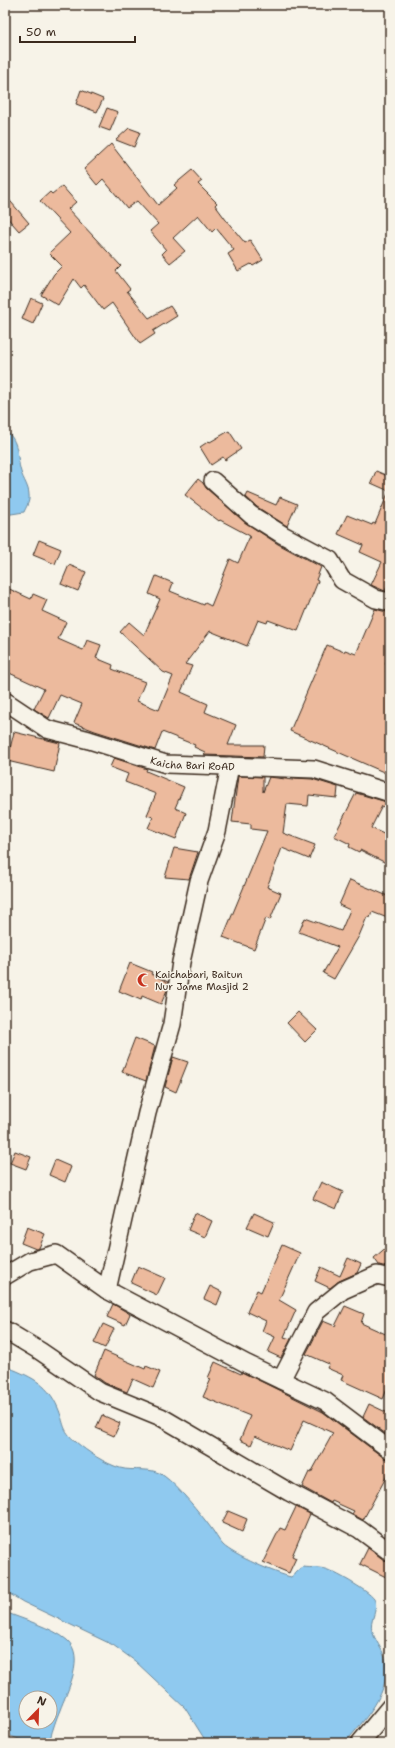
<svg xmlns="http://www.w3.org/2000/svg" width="395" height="1748" font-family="'Shantell Sans',sans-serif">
<rect width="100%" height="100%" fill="#f7f3e8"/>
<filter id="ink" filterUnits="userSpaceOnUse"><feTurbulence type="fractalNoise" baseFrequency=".025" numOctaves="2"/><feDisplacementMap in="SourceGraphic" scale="8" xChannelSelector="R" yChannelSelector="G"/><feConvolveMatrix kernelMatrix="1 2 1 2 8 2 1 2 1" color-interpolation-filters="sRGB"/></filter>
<g filter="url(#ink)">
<path fill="#8fc9ef" stroke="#6d899b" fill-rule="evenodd" d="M5 430C20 442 16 455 21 472 23 479 29 487 29 495 30 502 26 507 24 512L5 515Z
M5 1366C29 1376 47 1382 58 1408 65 1424 61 1429 76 1442 88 1452 104 1463 120 1468 134 1472 151 1466 164 1476 178 1486 200 1513 211 1528 215 1533 218 1540 223 1545 233 1555 277 1574 291 1577L303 1567C311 1568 321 1567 328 1570 336 1573 373 1593 375 1601 378 1611 369 1621 372 1631 375 1641 382 1648 385 1658 393 1691 364 1720 345 1743H207L185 1708 135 1661 113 1645 23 1602 5 1591Z
M5 1612C22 1619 53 1628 67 1640 86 1657 67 1691 60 1710 56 1719 53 1729 50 1739 32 1746 22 1740 5 1734ZM26 1698H50V1722H26Z"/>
<path fill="#ecba9d" stroke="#3b2a1e" d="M81 90 103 99 97 112 76 104Z
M107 108 118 112 110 131 99 127Z
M129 128 140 132 134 147 116 140Z
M111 144 158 205 177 188 174 185 192 170 202 181 198 184 217 203 215 205 226 220 245 243 250 240 263 260 253 266 251 264 238 271 228 254 234 250 216 228 212 232 198 215 173 238 185 251 170 263 162 254 166 250 150 231 158 224 137 201 127 208 103 179 97 185 84 169Z
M62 186 76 202 68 209 121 266 116 271 130 289 127 291 149 318 170 306 177 316 153 331 155 334 140 344 112 303 103 310 84 285 81 288 74 279 58 305 41 295 54 274 62 266 49 253 70 233 40 201 50 192 52 194Z
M5 195 29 223 19 231 5 215Z
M31 298 42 303 33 324 22 319Z
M229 431 241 449 225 460 223 457 211 465 200 447 209 441 210 442Z
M376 471 390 477V580L385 591 371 585 382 562 360 552 363 545 338 534 347 515 372 525 373 523 375 524 389 491 371 483Z
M198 479 203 483 206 488 246 523 278 544 321 567 316 580 318 581 298 631 268 620 267 623 258 620 247 646 210 631 185 664 192 666 181 692 208 704 205 712 236 725 228 745H264L263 757 204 755 205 752 194 747 195 745 162 732 155 750 95 731 74 723 82 704 60 695 49 718 34 709 44 689 5 671V587L31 599 33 594 47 600 42 611 66 622 58 639 83 650 87 640 101 645 96 658 113 665 112 669 145 682 137 701 159 710 173 676 163 672 120 632 129 622 144 635 160 599 149 594 156 576 173 583 170 591 204 605 205 603 211 606 230 559 238 563 250 536 220 520 219 521 185 495Z
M248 493 276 505 280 497 297 504 287 526 257 507 246 497Z
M39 540 61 549 55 564 33 555Z
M69 565 86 572 78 591 61 584Z
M375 609 390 613V653L385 664 389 665 386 672 390 674V783L384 781 388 774 290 731 327 645 344 652 345 650 356 654Z
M14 732 60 743 54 772 7 761Z
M114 758 147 769 146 771 184 787 175 808 186 813 176 839 148 828 153 817 147 815 156 794 125 782 128 774 110 767Z
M238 776 263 777V792L269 777 294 780V778L312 779 338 787 337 798 309 795 308 806 287 804 283 833 315 845 309 859 282 848 267 887 281 893 270 920 266 918 254 949 223 937 267 831 251 829V824L232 822Z
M356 793 390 803V810L382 806 371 828 390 837V865L360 850 359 852 349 847 350 844 334 836Z
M174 848 198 852 189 879 165 877Z
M350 880 390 897V919L372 912 370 918 367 917 359 936 334 979 323 973 338 947 299 932 305 918 341 931 350 910 339 905Z
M130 963 152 972 151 974 168 982 167 990 161 1004 142 996 141 1000 119 991Z
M298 1012 317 1030 305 1042 287 1023Z
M135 1038 155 1046 146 1081 122 1072Z
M173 1057 188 1062 176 1092 165 1087Z
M15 1151 31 1157 26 1169 10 1163Z
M55 1160 71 1167 65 1182 49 1175Z
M321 1182 343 1192 336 1209 313 1199Z
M195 1213 212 1221 205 1237 188 1230Z
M254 1213 274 1222 268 1236 247 1227Z
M27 1227 45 1234 39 1248 36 1249 21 1243Z
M390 1244V1265L387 1267 379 1265 374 1258Z
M282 1245 300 1253 279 1300 296 1310 284 1337 291 1339 281 1358 268 1352 275 1337 262 1331 266 1321 247 1312 257 1290 261 1292Z
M348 1258 361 1264 357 1273 339 1281 330 1288 315 1281 321 1267 340 1276Z
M138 1266 165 1278 157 1295 131 1283Z
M210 1286 222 1292 217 1305 204 1299Z
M113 1304 130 1314 125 1325 107 1317Z
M345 1306 364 1314 361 1323 390 1336V1382L383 1399 341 1380 343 1375 327 1368 329 1364 306 1354 323 1321 335 1326Z
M103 1324 114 1329 105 1348 94 1343Z
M104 1351 145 1369 146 1366 160 1372 153 1388 133 1379 127 1392 105 1383 94 1375Z
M215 1362 241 1374 242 1372 323 1412 384 1458 390 1460V1470L363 1520 352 1514 354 1511 332 1501 331 1503 302 1487 309 1472 311 1473 333 1433 304 1420 290 1451 255 1436 251 1445 240 1440 250 1416 203 1397 211 1379 208 1378Z
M369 1404 390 1414V1437L363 1417Z
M102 1415 120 1423 114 1436 96 1428Z
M296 1507 310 1514 292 1556 296 1558 289 1573 263 1562 280 1528 285 1530Z
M228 1511 247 1519 242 1532 222 1523Z
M368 1548 384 1560 390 1562V1579L360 1564Z"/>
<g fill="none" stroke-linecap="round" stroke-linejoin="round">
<g stroke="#3b2a1e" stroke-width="20">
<g id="street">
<path d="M213 481 251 515 283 535 330 560 342 580 376 599 390 602"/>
<path id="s1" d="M5 701 47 729 89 740 166 764 314 769 390 793"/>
<path d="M5 1276 30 1261 56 1254 107 1290 247 1364 325 1401 390 1450"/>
<path d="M107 1290 147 1113 172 1024 181 962 199 881 217 831 230 766"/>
<path d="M5 1330 40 1351 100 1392 161 1417 289 1492 359 1529 390 1552"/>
<path d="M281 1380 316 1312 343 1290 377 1275 390 1278"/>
<path d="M360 1743 390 1707"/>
</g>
</g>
<use href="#street" stroke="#f7f3e8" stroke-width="17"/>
</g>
</g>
<defs>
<g id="mosque-bare" transform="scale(1.08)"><path d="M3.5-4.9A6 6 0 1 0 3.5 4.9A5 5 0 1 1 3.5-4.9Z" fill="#c8321e" stroke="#f7f3e8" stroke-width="2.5" paint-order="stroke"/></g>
</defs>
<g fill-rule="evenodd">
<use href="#mosque-bare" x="144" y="980"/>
</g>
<g text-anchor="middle" stroke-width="3" stroke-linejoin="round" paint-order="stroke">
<g font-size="10" fill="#3b2a1e" stroke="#f7f3e8">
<text dy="4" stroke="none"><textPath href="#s1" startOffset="201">Kaicha Bari RoAD</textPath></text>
</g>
<g font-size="10" fill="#3b2a1e" stroke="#f7f3e8" text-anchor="start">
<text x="155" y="978">Kaichabari, Baitun<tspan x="155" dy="12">Nur Jame Masjid 2</tspan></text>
</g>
</g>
<rect width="395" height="1748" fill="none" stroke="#f7f3e8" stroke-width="20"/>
<rect x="10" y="10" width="375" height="1728" fill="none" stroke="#3b2a1e" stroke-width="1.5" filter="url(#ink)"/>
<g transform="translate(38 1710) rotate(23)"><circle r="19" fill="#f7f3e8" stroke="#aca397"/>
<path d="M0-3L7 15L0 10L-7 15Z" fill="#c8321e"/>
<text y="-6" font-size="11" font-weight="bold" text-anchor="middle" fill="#3b2a1e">N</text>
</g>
<path d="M20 36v6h115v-6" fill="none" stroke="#3b2a1e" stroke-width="2"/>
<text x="26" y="36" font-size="12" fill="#3b2a1e" stroke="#f7f3e8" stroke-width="3" paint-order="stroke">50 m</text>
</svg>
